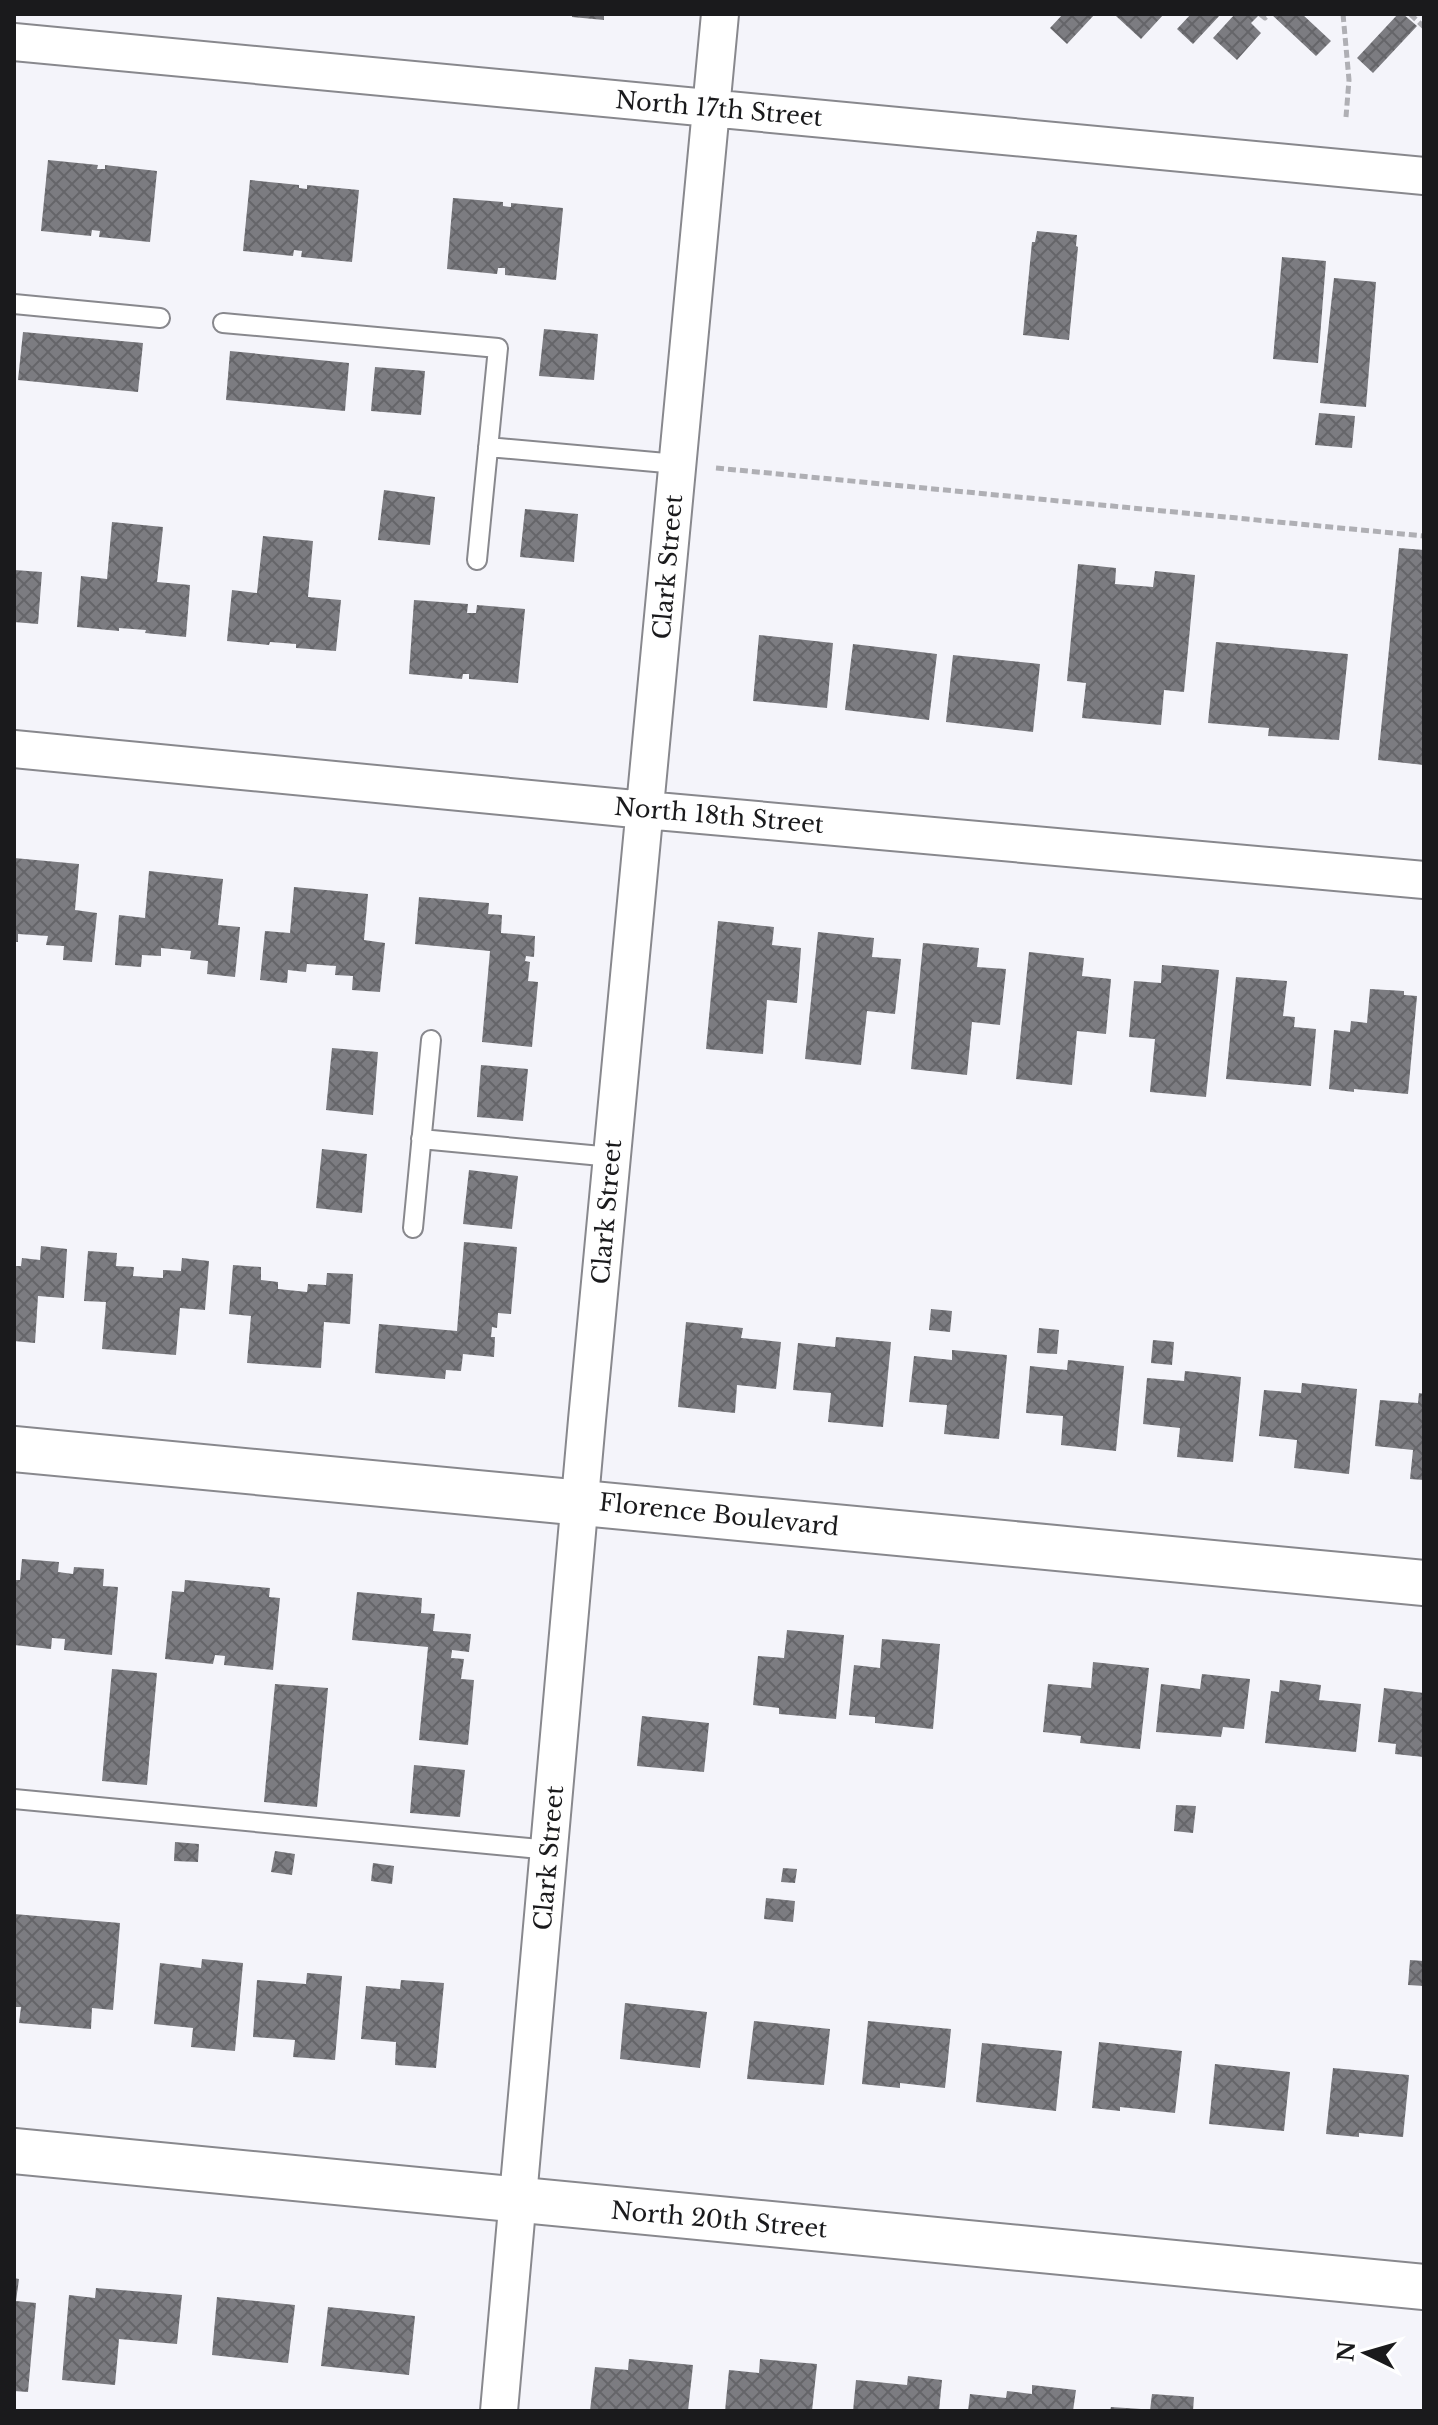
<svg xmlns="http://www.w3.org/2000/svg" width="1438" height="2425" font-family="'Libre Baskerville',serif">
<defs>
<pattern id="building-cross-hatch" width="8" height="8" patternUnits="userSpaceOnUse" patternTransform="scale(2)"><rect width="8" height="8" fill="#7c7c81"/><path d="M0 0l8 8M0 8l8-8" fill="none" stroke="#656569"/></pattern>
</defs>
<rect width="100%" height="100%" fill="#f4f4fa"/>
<path fill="url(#building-cross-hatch)" d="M572 14H604V20L572 17Z
M1063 14H1095L1067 44 1050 28Z
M1118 14H1164L1141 39 1116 16Z
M1191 14H1221L1193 44 1177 29Z
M1235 14H1256L1258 16 1251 23 1261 33 1237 60 1213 38Z
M1271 14H1302L1331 41 1316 56Z
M1398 14H1403L1417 26 1373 73 1357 58Z
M48 160 98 165 97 169H105V165L157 171 150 242 99 237 100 231 92 230 91 236 41 231Z
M250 180 299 185V188L307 189V185L359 190 352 262 301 257 302 251 294 250 293 256 243 251Z
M453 198 503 202V206L511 207V203L563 208 556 280 505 275V268H498L497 274 447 269Z
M1037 231 1077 235 1076 246 1078 247 1069 340 1023 335 1032 242H1035Z
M1282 257 1326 261 1318 363 1273 359Z
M1334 278 1376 282 1366 407 1320 403Z
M544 329 598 334 594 380 539 376Z
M23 332 143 343 138 392 18 380Z
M230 351 349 363 345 411 226 400Z
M375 367 425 371 421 415 371 411Z
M1319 413 1355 416 1352 448 1315 445Z
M384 490 435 497 430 545 378 540Z
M525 509 578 514 574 562 520 557Z
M112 522 163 527 157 582 190 585 186 637 145 633 146 630 119 628V631L77 627 81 576 107 579Z
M263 536 313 541 308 597 341 600 336 651 296 648V644L270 642 269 645 227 641 232 590 257 593Z
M1399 548 1424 550V765L1378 760Z
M1078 564 1116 568 1115 584 1153 587 1155 571 1195 575 1184 692 1164 690 1161 725 1082 718 1086 683 1067 681Z
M14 570 42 572 38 624 14 622Z
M414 600 468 604 467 613H476L477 605 525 609 518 683 469 679V674H463L462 679 409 674Z
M759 635 833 643 827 708 753 701Z
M1216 642 1348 654 1339 740 1268 736 1269 728 1208 723Z
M853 644 937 654 929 720 845 710Z
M953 655 1040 664 1033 732 946 722Z
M14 858 79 864 75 910 97 913 92 962 63 960 64 946 46 945 48 936 18 934V942H14Z
M149 871 223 879 218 925 240 927 235 977 207 974 208 961 190 959 191 951 161 948V956L142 955 141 967 115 965 119 915 145 918Z
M294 887 368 894 364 940 385 943 380 992 352 990 353 976 335 975 336 966 307 964 306 972 288 970 287 983 260 980 265 931 290 933Z
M419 897 489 903 488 914 502 915 501 933 535 936 534 957 526 956 525 961 530 962 528 981 538 982 532 1047 482 1042 490 951 415 944Z
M718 921 774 927 772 945 801 948 797 1003 767 1000 763 1054 706 1049Z
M818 932 874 938 872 957 901 959 895 1014 867 1011 861 1065 805 1059Z
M923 943 979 948 977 967 1006 969 1000 1025 972 1022 967 1075 911 1069Z
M1029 952 1084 958 1082 976 1111 979 1106 1034 1077 1031 1072 1085 1016 1079Z
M1162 965 1219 970 1206 1097 1150 1092 1155 1039 1129 1037 1134 981 1161 983Z
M1236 977 1287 981 1283 1016 1295 1017 1294 1027 1316 1029 1311 1086 1226 1079Z
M1370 989 1404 991V995L1417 996 1408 1094 1354 1089V1092L1329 1089 1334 1030 1350 1032 1351 1021 1367 1023Z
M332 1048 378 1052 373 1115 326 1110Z
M481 1065 528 1069 523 1121 477 1117Z
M322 1149 367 1154 362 1213 316 1208Z
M469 1170 518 1176 512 1229 463 1224Z
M464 1242 517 1247 511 1314 498 1313 497 1328 492 1327 491 1337H495L494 1357 463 1354 461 1371 446 1370 445 1379 375 1373 379 1324 457 1331Z
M41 1246 67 1249 64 1298 38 1296 35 1343 14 1341V1266H21L22 1258 40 1260Z
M88 1251 117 1253 116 1266 134 1267 133 1276 163 1278V1270L181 1271 182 1258 209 1261 205 1310 180 1308 176 1355 102 1349 106 1302 84 1301Z
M233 1265 261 1267V1280L278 1282V1289L307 1292 308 1284 326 1285 327 1273 353 1274 350 1324 324 1322 321 1368 247 1363 251 1316 229 1314Z
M931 1309 952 1311 950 1332 929 1330Z
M686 1322 743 1328 741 1338 781 1342 776 1389 737 1385 735 1413 678 1407Z
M1039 1328 1059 1330 1057 1354 1037 1353Z
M836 1337 891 1342 883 1427 828 1422 831 1393 793 1390 798 1343 835 1347Z
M1153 1340 1174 1342 1172 1365 1151 1363Z
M952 1350 1007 1355 999 1439 944 1434 947 1405 909 1402 914 1356 952 1360Z
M1068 1360 1124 1366 1116 1451 1061 1445 1063 1416 1026 1413 1030 1366 1067 1370Z
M1185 1371 1241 1377 1233 1462 1177 1457 1180 1428 1143 1424 1147 1378 1184 1381Z
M1302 1383 1357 1389 1349 1474 1294 1468 1297 1440 1259 1436 1264 1390 1301 1393Z
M1419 1393 1424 1394V1480L1410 1479 1413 1450 1375 1446 1380 1400 1418 1403Z
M22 1559 59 1562 58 1572 73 1574 74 1567 104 1569 103 1586 118 1587 112 1655 64 1650 65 1639 52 1638 51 1649 14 1645V1580H20Z
M185 1580 270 1588 269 1597 280 1598 273 1670 224 1665 225 1656 215 1655 213 1664 165 1659 172 1591 184 1592Z
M357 1592 422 1598 421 1613 435 1614 433 1631 471 1634 469 1652 452 1650 451 1658 464 1659 461 1679 474 1680 468 1745 419 1740 428 1647 352 1640Z
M787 1630 844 1635 836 1719 779 1714V1708L753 1705 758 1656 784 1658Z
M882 1639 940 1644 933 1729 875 1723V1717L849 1715 854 1665 880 1668Z
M1093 1662 1149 1668 1140 1749 1080 1743 1081 1736 1043 1732 1048 1684 1091 1688Z
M112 1669 157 1673 147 1785 102 1781Z
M1202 1674 1250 1679 1244 1729 1223 1727 1221 1737 1156 1732 1161 1684 1200 1689Z
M1280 1680 1321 1685 1319 1700 1361 1704 1356 1752 1265 1743 1271 1691 1279 1692Z
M275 1684 328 1688 317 1807 264 1802Z
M1384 1688 1424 1693V1757L1395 1754 1396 1744 1378 1742Z
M642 1716 709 1723 704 1772 637 1766Z
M414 1765 465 1770 460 1817 410 1813Z
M1176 1805 1196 1806 1193 1833 1174 1831Z
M175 1842 199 1844 198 1862 174 1861Z
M275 1851 295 1854 292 1875 271 1872Z
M373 1863 394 1866 392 1884 371 1881Z
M783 1868 797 1869 795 1883 781 1882Z
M766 1898 795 1901 793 1922 764 1919Z
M14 1914 120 1923 113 2010 92 2008 91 2029 19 2023 21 2007H14Z
M202 1959 243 1963 235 2051 191 2047 193 2028 154 2024 160 1963 201 1968Z
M1410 1960 1424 1961V1986L1408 1985Z
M307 1973 342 1976 335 2060 293 2057 295 2040 253 2037 257 1980 306 1984Z
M401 1980 444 1983 436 2068 395 2065 396 2042 361 2039 366 1986 400 1989Z
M625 2003 707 2012 700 2068 620 2059Z
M754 2021 830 2029 824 2085 747 2079Z
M868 2021 951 2029 945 2088 900 2083V2088L862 2084Z
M1099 2042 1182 2051 1175 2113 1120 2107V2111L1092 2108Z
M982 2043 1062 2051 1056 2111 976 2102Z
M1215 2064 1290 2072 1284 2131 1209 2124Z
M1333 2068 1409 2075 1403 2137 1359 2133V2137L1326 2134Z
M14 2278 19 2279 16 2301 36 2303 28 2392 14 2391Z
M96 2288 182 2295 177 2344 119 2339 115 2385 62 2380 69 2295 95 2298Z
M217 2297 295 2305 288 2363 212 2355Z
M328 2307 415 2316 409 2375 321 2366Z
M629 2359 693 2365 688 2411H590L595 2367 628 2370Z
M760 2359 817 2364 812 2411H725L729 2370 759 2373Z
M908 2376 942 2380 939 2411H853L856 2380 907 2385Z
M1032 2385 1076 2390 1073 2411H968L970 2394 1006 2398 1007 2391 1032 2394Z
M1152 2394 1194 2397 1193 2411H1150Z
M1111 2407 1141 2409V2411H1110Z"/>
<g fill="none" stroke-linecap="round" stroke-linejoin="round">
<g stroke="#88888d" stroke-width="22">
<path id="service" d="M14 304 160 318
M223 323 498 348 477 560
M488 447 677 464
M421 1139 612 1157
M413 1228 431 1040
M14 1799 550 1850"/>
</g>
<g stroke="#88888d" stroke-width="40">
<path id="minor" d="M14 42 1424 176
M14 749 645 810 1424 880
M499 2411 587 1420 720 14"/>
</g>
<g stroke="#88888d" stroke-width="48">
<path id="tertiary" d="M14 1449 1424 1583
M14 2151 1424 2287"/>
</g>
<path stroke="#afafb4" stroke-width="5" stroke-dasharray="8 4" stroke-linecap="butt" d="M1260 14 1265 18 1269 14
M1343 14 1349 80 1346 117
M1410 14 1424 27
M716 468 1424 536"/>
<use href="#service" stroke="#fff" stroke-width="18"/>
<use href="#minor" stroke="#fff" stroke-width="36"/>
<use href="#tertiary" stroke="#fff" stroke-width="44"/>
</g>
<g text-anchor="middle" stroke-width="6" stroke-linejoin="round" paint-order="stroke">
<g font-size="24" fill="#1a1a1c" stroke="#fff">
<text transform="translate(719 109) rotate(5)" y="8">North 17th Street</text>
<text transform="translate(668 567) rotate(-85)" y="8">Clark Street</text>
<text transform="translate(719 816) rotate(5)" y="8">North 18th Street</text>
<text transform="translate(607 1212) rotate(-85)" y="8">Clark Street</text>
<text transform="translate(719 1515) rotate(6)" y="8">Florence Boulevard</text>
<text transform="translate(549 1858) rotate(-85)" y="8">Clark Street</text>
<text transform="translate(719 2220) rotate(5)" y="8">North 20th Street</text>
</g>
</g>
<rect width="1438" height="2425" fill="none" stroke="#1a1a1c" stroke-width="32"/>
<g transform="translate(1366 2353) rotate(275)" stroke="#ffffff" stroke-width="6" paint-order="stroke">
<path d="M0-6L14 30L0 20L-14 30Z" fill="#1a1a1c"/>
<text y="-12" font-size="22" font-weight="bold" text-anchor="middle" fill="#1a1a1c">N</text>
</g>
</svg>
